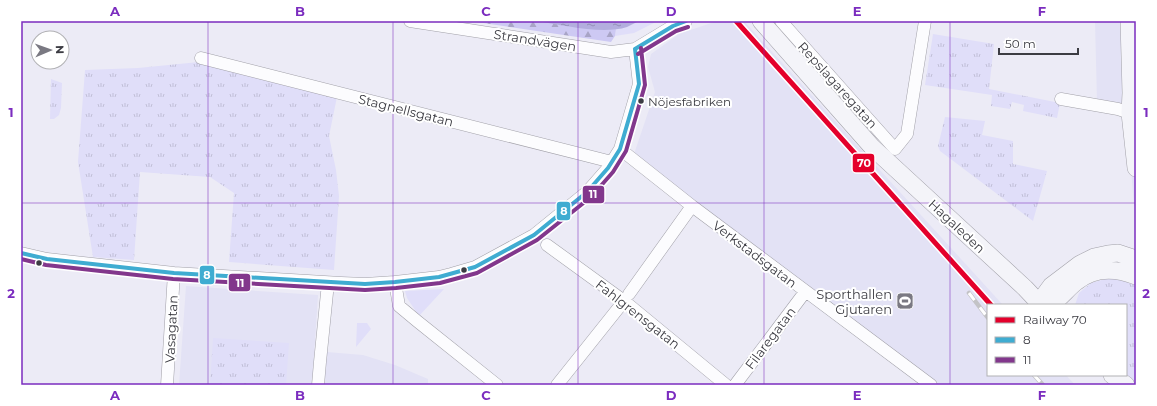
<svg xmlns="http://www.w3.org/2000/svg" width="1157" height="406" font-family="Montserrat,sans-serif">
<defs>
<pattern id="forest-firs" width="22" height="20" patternUnits="userSpaceOnUse"><rect width="22" height="20" fill="#cdc9f3"/><path d="M5 1l3.5 6h-7zM16 11l3.5 6h-7z" fill="#a8a4c6"/></pattern>
<pattern id="park-tufts" width="24" height="20" patternUnits="userSpaceOnUse"><rect width="24" height="20" fill="#e0def9"/><path d="M3 7l-1-3M5 7V3M7 7l1-3M15 17l-1-3M17 17v-4M19 17l1-3" fill="none" stroke="#c1bfd7"/></pattern>
<pattern id="water-ripples" width="26" height="14" patternUnits="userSpaceOnUse"><rect width="26" height="14" fill="#b3aede"/><path d="M2 4q2-2 4 0t4 0M15 11q2-2 4 0t4 0" fill="none" stroke="#938fb6"/></pattern>
</defs>
<rect width="100%" height="100%" fill="#ecebf6"/>
<path fill="#e3e2f5" d="M717 21H744L1003 305H988V375H1066L1075 385H940L849 320 634 154 655 92 648 67 651 54 679 34Z
M1095 21H1136V206H1134L1126 107 1097 102Z
M186 286 318 295 312 385H179Z
M327 352 363 355 395 365 428 379V385H323Z"/>
<path fill="#e0def9" d="M639 21H656V22L634 33 615 36 616 29 628 26Z
M444 289 419 316 407 298 405 291Z
M357 323H367L371 329 356 347Z"/>
<path fill="url(#forest-firs)" d="M470 21H537L597 29H616L615 36 611 42Z"/>
<path fill="url(#park-tufts)" d="M933 34 994 44 989 89 1060 103 1057 118 1023 111 1024 105 1012 102 1010 109 991 106 992 95 925 85Z
M199 62 337 97 329 136 336 170 339 196 334 270 229 262 234 193 210 177 140 172 134 260 93 257 78 162 85 70 138 68Z
M51 79 62 83 61 108 59 115 54 119H50Z
M945 117 985 121 982 135 1013 141V164L1047 171 1033 221 940 151 938 146Z
M1112 277 1136 283V381L1134 384 1126 375V305H1075L1079 293 1091 283Z
M213 338 289 343 286 385H210Z"/>
<path fill="url(#water-ripples)" d="M537 21H639C635 23 631 25 627 27 602 35 563 25 537 21Z"/>
<g fill="none" stroke-linecap="round" stroke-linejoin="round">
<g stroke="#a1a0a8" stroke-width="13">
<path id="street" d="M410 21 611 52 635 49 673 26 686 21
M781 21 895 149 907 134 925 21
M201 58 612 162
M1061 99 1118 109 1130 113H1136
M620 149 692 206 931 385
M547 245 624 301 726 385
M21 253 47 259 174 273 341 283 365 284 395 282 439 277 451 274 475 267 534 235 587 192 608 168 620 149 639 84 635 49
M395 282 399 306 417 321 497 385
M629 294 692 206
M167 385 174 273
M318 385 320 362 328 283
M557 385 624 301
M735 385 805 292"/>
</g>
<g stroke="#a1a0a8" stroke-width="18">
<path id="secondary" d="M761 21 872 147 1025 288 1041 305
M1129 21 1131 93 1130 113 1136 168
M1037 305 1051 286 1080 264 1094 257 1108 254 1118 253 1136 259
M1050 305C1060 299 1067 289 1076 282 1094 267 1116 268 1136 276
M1112 375 1126 385"/>
</g>
<use href="#street" stroke="#fcfcfe" stroke-width="12"/>
<use href="#secondary" stroke="#f4f4f9" stroke-width="17"/>
<g stroke="#c3c3c6" stroke-width="4.5">
<path id="rail" d="M969 293 988 318
M1034 375 1043 385"/>
</g>
<use href="#rail" stroke="#fff" stroke-width="3" stroke-dasharray="9" stroke-linecap="butt"/>
<g stroke="#fff" stroke-width="7">
<path id="bus-1" d="M635 49 673 26 686 21
M21 253 47 259 174 273 365 284 395 282 439 277 475 267 534 235 587 192 608 168 620 149 639 84 635 49"/>
</g>
<g stroke="#fff" stroke-width="7">
<path id="bus-2" d="M638 54 676 31 688 27
M21 259 46 265 173 279 365 290 396 288 440 283 477 273 537 240 591 197 613 172 626 151 645 85 641 48"/>
</g>
<use href="#bus-1" stroke="#3facd1" stroke-width="4"/>
<use href="#bus-2" stroke="#82378c" stroke-width="4"/>
<g stroke="#fff" stroke-width="8">
<path id="rail-1" d="M736 21 991 305"/>
</g>
<use href="#rail-1" stroke="#e4002b" stroke-width="5"/>
</g>
<path fill="none" stroke="#7b2cbf" stroke-width="1" stroke-opacity="0.55" d="M208 21V385M393 21V385M578 21V385M764 21V385M950 21V385M21 203H1136"/>
<defs>
<g id="stadium-square" transform="scale(0.9)"><rect x="-9" y="-9" width="18" height="18" rx="4" fill="#7a7982" stroke="#fff"/><path d="M0-5a6.5 5 0 1 0 0 10a6.5 5 0 1 0 0-10ZM-3.5-1.8h7v3.6h-7Z" fill="#fff"/></g>
</defs>
<g fill-rule="evenodd">
<use href="#stadium-square" x="905" y="301"/>
</g>
<g fill="#3c3c43" stroke="#fff" stroke-width="1.5">
<circle cx="641" cy="101" r="3.5"/>
<circle cx="39" cy="263" r="3.5"/>
<circle cx="464" cy="270" r="3.5"/>
</g>
<g text-anchor="middle" stroke-width="4" stroke-linejoin="round" paint-order="stroke">
<g font-size="12" fill="#3c3c43" stroke="#fff" text-anchor="start">
<text x="648" y="106">Nöjesfabriken</text>
</g>
<g font-size="13" fill="#3c3c43" stroke="#fff">
<text transform="translate(535 40) rotate(9)" y="5">Strandvägen</text>
<text transform="translate(838 85) rotate(48)" y="5">Repslagaregatan</text>
<text transform="translate(406 110) rotate(14)" y="5">Stagnellsgatan</text>
<text transform="translate(957 226) rotate(43)" y="5">Hagaleden</text>
<text transform="translate(755 254) rotate(37)" y="5">Verkstadsgatan</text>
<text transform="translate(638 314) rotate(38)" y="5">Fahlgrensgatan</text>
<text transform="translate(171 329) rotate(-87)" y="5">Vasagatan</text>
<text transform="translate(770 338) rotate(-53)" y="5">Filaregatan</text>
</g>
<g font-size="13" fill="#3c3c43" stroke="#fff" text-anchor="end">
<text x="892" y="299">Sporthallen<tspan x="892" dy="15">Gjutaren</tspan></text>
</g>
</g>
<g stroke="#fff" stroke-width="1.5">
<rect x="852" y="153" width="23" height="20" rx="4" fill="#e4002b"/>
<rect x="582" y="185" width="23" height="19" rx="4" fill="#82378c"/>
<rect x="556" y="201" width="15" height="20" rx="4" fill="#3facd1"/>
<rect x="199" y="265" width="16" height="20" rx="4" fill="#3facd1"/>
<rect x="228" y="273" width="23" height="19" rx="4" fill="#82378c"/>
</g>
<g font-size="11" text-anchor="middle" font-weight="bold" fill="#fff">
<text x="864" y="167">70</text>
<text x="593" y="198">11</text>
<text x="564" y="215">8</text>
<text x="207" y="279">8</text>
<text x="240" y="287">11</text>
</g>
<rect width="1157" height="406" fill="none" stroke="#ffffff" stroke-width="44"/>
<rect x="987" y="304" width="140" height="72" fill="#ffffff" stroke="#b1b1b4"/>
<rect x="995" y="317" width="20" height="6" fill="#e4002b" stroke="#b1b1b4"/>
<text x="1023" y="324" font-size="12" fill="#3c3c43">Railway 70</text>
<rect x="995" y="337" width="20" height="6" fill="#3facd1" stroke="#b1b1b4"/>
<text x="1023" y="344" font-size="12" fill="#3c3c43">8</text>
<rect x="995" y="357" width="20" height="6" fill="#82378c" stroke="#b1b1b4"/>
<text x="1023" y="364" font-size="12" fill="#3c3c43">11</text>
<g transform="translate(50 50) rotate(88)"><circle r="19" fill="#ffffff" stroke="#b1b1b4"/>
<path d="M0-3L7 15L0 10L-7 15Z" fill="#7a7982"/>
<text y="-6" font-size="11" font-weight="bold" text-anchor="middle" fill="#3c3c43">N</text>
</g>
<path d="M999 48v6h79v-6" fill="none" stroke="#3c3c43" stroke-width="2"/>
<text x="1005" y="48" font-size="12" fill="#3c3c43" stroke="#ffffff" stroke-width="3" paint-order="stroke">50 m</text>
<rect x="22" y="22" width="1113" height="362" fill="none" stroke="#7b2cbf" stroke-width="1.5"/>
<g font-size="13" text-anchor="middle" font-weight="bold" fill="#7b2cbf">
<text x="115" y="16">A</text>
<text x="300" y="16">B</text>
<text x="486" y="16">C</text>
<text x="671" y="16">D</text>
<text x="857" y="16">E</text>
<text x="1042" y="16">F</text>
<text x="11" y="117">1</text>
<text x="1146" y="117">1</text>
<text x="11" y="298">2</text>
<text x="1146" y="298">2</text>
<text x="115" y="400">A</text>
<text x="300" y="400">B</text>
<text x="486" y="400">C</text>
<text x="671" y="400">D</text>
<text x="857" y="400">E</text>
<text x="1042" y="400">F</text>
</g>
</svg>
